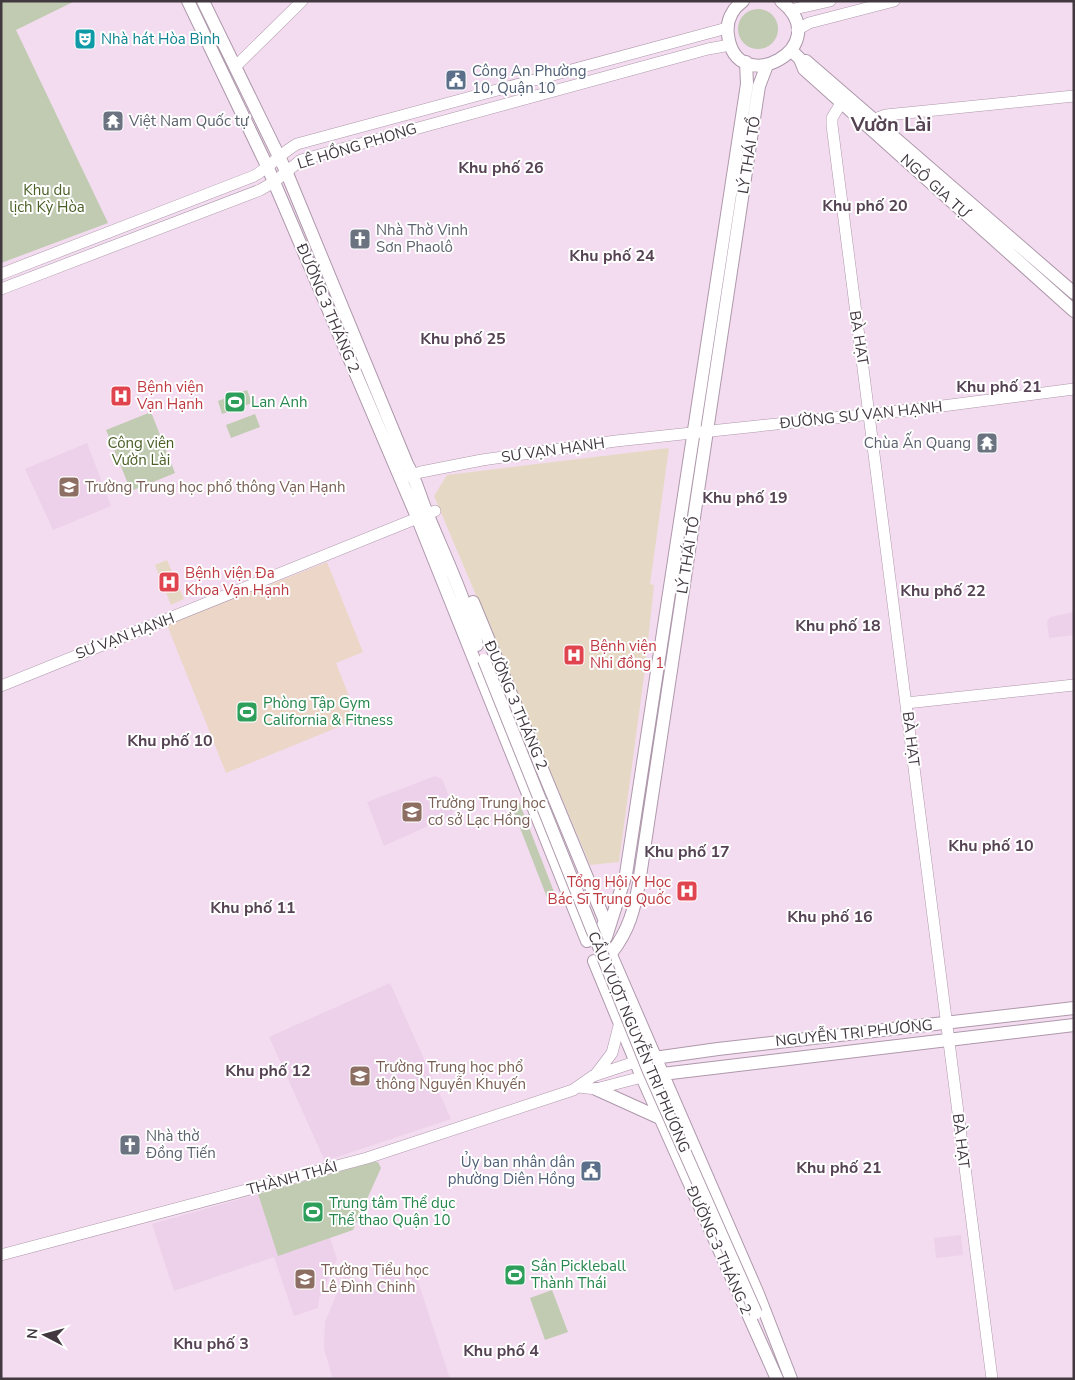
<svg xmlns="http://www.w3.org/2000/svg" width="1075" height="1380" font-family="'Nunito Sans',sans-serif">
<rect width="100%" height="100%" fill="#f3dcf0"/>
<path fill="#ebd6c8" d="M327 562 363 652 336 663 358 719 226 773 167 625Z"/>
<path fill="#edd0ea" d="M87 443 111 506 53 530 25 469Z
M1074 612V635L1049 638 1047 622 1050 617Z
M435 776 442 779 454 809 452 815 384 846 367 802Z
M390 983 451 1119 325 1161 269 1037Z
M258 1194 278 1255 330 1238 337 1259 319 1299 318 1308 294 1316 274 1257 174 1291 152 1224Z
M961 1235 963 1255 936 1258 934 1238Z
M402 1269 405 1279 416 1275 450 1379H333L324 1349 325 1322 345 1274 377 1291 387 1271Z"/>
<path fill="#e5d9c5" d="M669 448 650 584 654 585 645 669 619 862 590 865 434 496 447 475Z
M167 560 184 599 171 605 155 565Z"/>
<path fill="#c0cbb1" d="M1 1H75L16 30 108 223 1 263Z
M738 29a20 20 0 1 1 40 0a20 20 0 1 1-40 0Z
M247 390 252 403 222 414 218 401Z
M151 412 175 473 131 491 106 430Z
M255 414 260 427 231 438 226 425Z
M518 799 556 897 548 900 510 802Z
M374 1162H378L381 1168 353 1230 278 1256 258 1194Z
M552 1290 568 1332 545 1340 530 1298Z"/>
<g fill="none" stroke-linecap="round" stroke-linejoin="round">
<g stroke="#ae98ab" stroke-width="12">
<path id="secondary" d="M790 10 830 1
M797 30 809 23 894 1
M235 67 302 1
M841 103 832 118V125L992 1379
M875 119 886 115 1074 96
M1 274 254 176C270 167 281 153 297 144L727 28
M1 289 260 190 274 182 301 160 708 49 730 45
M405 477 421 472 482 460 616 441 919 409 1074 389
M1 686 435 511
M906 703 1074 685
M596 1074 612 1053 620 1022
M579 1087 596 1089 642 1077
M1 1255 367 1158 573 1090 593 1076 635 1062"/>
</g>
<g stroke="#ae98ab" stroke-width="14">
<path id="primary" d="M188 1 268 168 417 517 587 941
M203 1 286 171 407 464C416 479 420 497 427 513 445 557 466 599 477 645
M743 1C732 9 726 21 728 35 736 101 838 46 781 1
M791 50 800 59 804 69 1074 311
M806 61 1074 293
M473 602 605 921 601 930
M606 937 626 874 747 84 746 62
M612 952C629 930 634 910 639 883L753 125 759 86 767 65
M611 955 758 1294 791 1379
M594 961 642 1077 777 1379
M647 1059 718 1049 1074 1008
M654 1075 1074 1025
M596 1089 660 1118"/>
</g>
<use href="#secondary" stroke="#fff" stroke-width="11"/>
<use href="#primary" stroke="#fff" stroke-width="12"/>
<g stroke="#ae98ab" stroke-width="14" stroke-linecap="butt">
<path id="primary-bridge" d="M484 660 648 1069 756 1313"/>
</g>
<use href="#primary-bridge" stroke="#fff" stroke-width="12"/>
</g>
<defs>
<g id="theatre-square" transform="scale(1.125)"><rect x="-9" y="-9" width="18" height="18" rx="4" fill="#0f9aa8" stroke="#fff"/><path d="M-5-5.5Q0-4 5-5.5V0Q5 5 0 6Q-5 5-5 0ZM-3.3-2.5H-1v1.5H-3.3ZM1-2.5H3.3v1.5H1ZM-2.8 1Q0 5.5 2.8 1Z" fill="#fff"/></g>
<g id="civic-square" transform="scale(1.125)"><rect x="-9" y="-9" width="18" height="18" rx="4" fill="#5c6f8a" stroke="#fff"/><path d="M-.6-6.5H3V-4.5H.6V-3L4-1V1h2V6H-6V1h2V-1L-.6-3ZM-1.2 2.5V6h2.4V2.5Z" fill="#fff"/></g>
<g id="temple-square" transform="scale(1.125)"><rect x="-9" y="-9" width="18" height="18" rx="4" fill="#6b7280" stroke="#fff"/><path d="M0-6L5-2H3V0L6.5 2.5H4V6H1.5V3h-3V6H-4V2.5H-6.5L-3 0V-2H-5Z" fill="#fff"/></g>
<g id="church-square" transform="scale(1.125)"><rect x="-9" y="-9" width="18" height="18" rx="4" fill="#6b7280" stroke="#fff"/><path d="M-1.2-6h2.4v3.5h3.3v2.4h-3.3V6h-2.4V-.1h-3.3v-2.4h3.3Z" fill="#fff"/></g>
<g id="hospital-square" transform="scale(1.125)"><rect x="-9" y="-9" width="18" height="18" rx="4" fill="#e0444e" stroke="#fff"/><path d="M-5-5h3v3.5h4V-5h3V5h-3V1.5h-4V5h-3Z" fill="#fff"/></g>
<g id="stadium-square" transform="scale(1.125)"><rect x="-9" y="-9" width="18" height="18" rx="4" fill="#2e9e5b" stroke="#fff"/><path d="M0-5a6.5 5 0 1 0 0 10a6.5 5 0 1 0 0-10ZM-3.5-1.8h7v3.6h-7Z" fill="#fff"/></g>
<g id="school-square" transform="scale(1.125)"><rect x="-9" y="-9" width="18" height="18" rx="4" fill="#8d6e63" stroke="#fff"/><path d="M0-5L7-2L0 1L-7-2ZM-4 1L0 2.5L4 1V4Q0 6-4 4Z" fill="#fff"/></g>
</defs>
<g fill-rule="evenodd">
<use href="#theatre-square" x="85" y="39"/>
<use href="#civic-square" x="456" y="80"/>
<use href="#temple-square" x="113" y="121"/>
<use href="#church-square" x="360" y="239"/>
<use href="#hospital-square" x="121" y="396"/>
<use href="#stadium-square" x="235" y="402"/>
<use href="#temple-square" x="987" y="443"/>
<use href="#school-square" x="69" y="487"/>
<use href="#hospital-square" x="169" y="582"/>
<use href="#hospital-square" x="574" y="655"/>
<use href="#stadium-square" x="247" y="712"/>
<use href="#school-square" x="412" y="812"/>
<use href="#hospital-square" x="687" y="891"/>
<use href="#school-square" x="360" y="1076"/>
<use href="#church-square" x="130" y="1145"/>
<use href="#civic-square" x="591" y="1171"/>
<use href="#stadium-square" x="313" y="1212"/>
<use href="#stadium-square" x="515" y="1275"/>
<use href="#school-square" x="305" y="1279"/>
</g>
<g text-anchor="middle" stroke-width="4" stroke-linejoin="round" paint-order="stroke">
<g font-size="15" fill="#0d838f" stroke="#fff" text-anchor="start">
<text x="101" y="44">Nhà hát Hòa Bình</text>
</g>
<g font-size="15" fill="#4e5e75" stroke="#fff" text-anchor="start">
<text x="472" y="76">Công An Phường<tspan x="472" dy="17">10, Quận 10</tspan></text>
<text x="575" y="1167" text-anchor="end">Ủy ban nhân dân<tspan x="575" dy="17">phường Diên Hồng</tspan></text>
</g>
<g font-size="15" fill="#5b616d" stroke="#fff" text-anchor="start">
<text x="129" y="126">Việt Nam Quốc tự</text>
<text x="376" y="235">Nhà Thờ Vinh<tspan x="376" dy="17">Sơn Phaolô</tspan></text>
<text x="971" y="448" text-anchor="end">Chùa Ấn Quang</text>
<text x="146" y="1141">Nhà thờ<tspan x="146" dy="17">Đồng Tiến</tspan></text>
</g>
<g font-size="15" fill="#413840" stroke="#fff">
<text transform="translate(357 146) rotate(-17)" y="5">LÊ HỒNG PHONG</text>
<text transform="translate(749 155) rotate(-81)" y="5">LÝ THÁI TỔ</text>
<text transform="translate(935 186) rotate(42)" y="5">NGÔ GIA TỰ</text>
<text transform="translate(328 308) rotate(67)" y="5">ĐƯỜNG 3 THÁNG 2</text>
<text transform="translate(859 338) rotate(81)" y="5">BÀ HẠT</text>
<text transform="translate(861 415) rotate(-6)" y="5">ĐƯỜNG SƯ VẠN HẠNH</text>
<text transform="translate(553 450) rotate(-8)" y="5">SƯ VẠN HẠNH</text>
<text transform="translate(688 555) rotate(-81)" y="5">LÝ THÁI TỔ</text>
<text transform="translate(125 636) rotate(-21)" y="5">SƯ VẠN HẠNH</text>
<text transform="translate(516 705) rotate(67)" y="5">ĐƯỜNG 3 THÁNG 2</text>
<text transform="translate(911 739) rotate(83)" y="5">BÀ HẠT</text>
<text transform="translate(854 1033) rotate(-6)" y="5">NGUYỄN TRI PHƯƠNG</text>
<text transform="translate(639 1042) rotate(67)" y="5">CẦU VƯỢT NGUYỄN TRI PHƯƠNG</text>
<text transform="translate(961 1141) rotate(83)" y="5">BÀ HẠT</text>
<text transform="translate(292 1178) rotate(-15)" y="5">THÀNH THÁI</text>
<text transform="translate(719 1250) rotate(66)" y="5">ĐƯỜNG 3 THÁNG 2</text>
</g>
<g font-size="15" fill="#4a5f26" stroke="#fff">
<text x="47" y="195">Khu du<tspan x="47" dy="17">lịch Kỳ Hòa</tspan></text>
<text x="141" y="448">Công viên<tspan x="141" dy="17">Vườn Lài</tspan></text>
</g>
<g font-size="15" fill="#be3a42" stroke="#fff" text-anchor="start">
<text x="137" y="392">Bệnh viện<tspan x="137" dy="17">Vạn Hạnh</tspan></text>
<text x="185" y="578">Bệnh viện Đa<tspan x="185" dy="17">Khoa Vạn Hạnh</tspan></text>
<text x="590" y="651">Bệnh viện<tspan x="590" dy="17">Nhi đồng 1</tspan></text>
<text x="671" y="887" text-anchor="end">Tổng Hội Y Học<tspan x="671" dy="17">Bác Sĩ Trung Quốc</tspan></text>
</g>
<g font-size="15" fill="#27864d" stroke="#fff" text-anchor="start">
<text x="251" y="407">Lan Anh</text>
<text x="263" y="708">Phòng Tập Gym<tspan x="263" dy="17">California &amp; Fitness</tspan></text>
<text x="329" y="1208">Trung tâm Thể dục<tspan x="329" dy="17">Thể thao Quận 10</tspan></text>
<text x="531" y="1271">Sân Pickleball<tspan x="531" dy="17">Thành Thái</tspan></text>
</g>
<g font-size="15" fill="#785e54" stroke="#fff" text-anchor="start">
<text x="85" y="492">Trường Trung học phổ thông Vạn Hạnh</text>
<text x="428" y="808">Trường Trung học<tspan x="428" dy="17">cơ sở Lạc Hồng</tspan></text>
<text x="376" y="1072">Trường Trung học phổ<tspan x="376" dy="17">thông Nguyễn Khuyến</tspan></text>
<text x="321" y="1275">Trường Tiểu học<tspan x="321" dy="17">Lê Đình Chinh</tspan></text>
</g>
<g font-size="16" font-weight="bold" fill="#554253" stroke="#fff">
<text x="501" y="173">Khu phố 26</text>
<text x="865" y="211">Khu phố 20</text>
<text x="612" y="261">Khu phố 24</text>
<text x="463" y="344">Khu phố 25</text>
<text x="999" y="392">Khu phố 21</text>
<text x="745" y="503">Khu phố 19</text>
<text x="943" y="596">Khu phố 22</text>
<text x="838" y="631">Khu phố 18</text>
<text x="170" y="746">Khu phố 10</text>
<text x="991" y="851">Khu phố 10</text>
<text x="687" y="857">Khu phố 17</text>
<text x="253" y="913">Khu phố 11</text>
<text x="830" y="922">Khu phố 16</text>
<text x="268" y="1076">Khu phố 12</text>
<text x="839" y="1173">Khu phố 21</text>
<text x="211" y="1349">Khu phố 3</text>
<text x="501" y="1356">Khu phố 4</text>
</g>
<g font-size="20" font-weight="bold" fill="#554253" stroke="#fff">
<text x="891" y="131">Vườn Lài</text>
</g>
</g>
<rect width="1075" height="1380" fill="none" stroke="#413840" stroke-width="5"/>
<g transform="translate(45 1335) rotate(276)" stroke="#ffffff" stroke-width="4" paint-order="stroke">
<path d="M0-4L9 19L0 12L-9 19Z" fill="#413840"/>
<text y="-8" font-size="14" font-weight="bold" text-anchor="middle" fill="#413840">N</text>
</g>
</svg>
